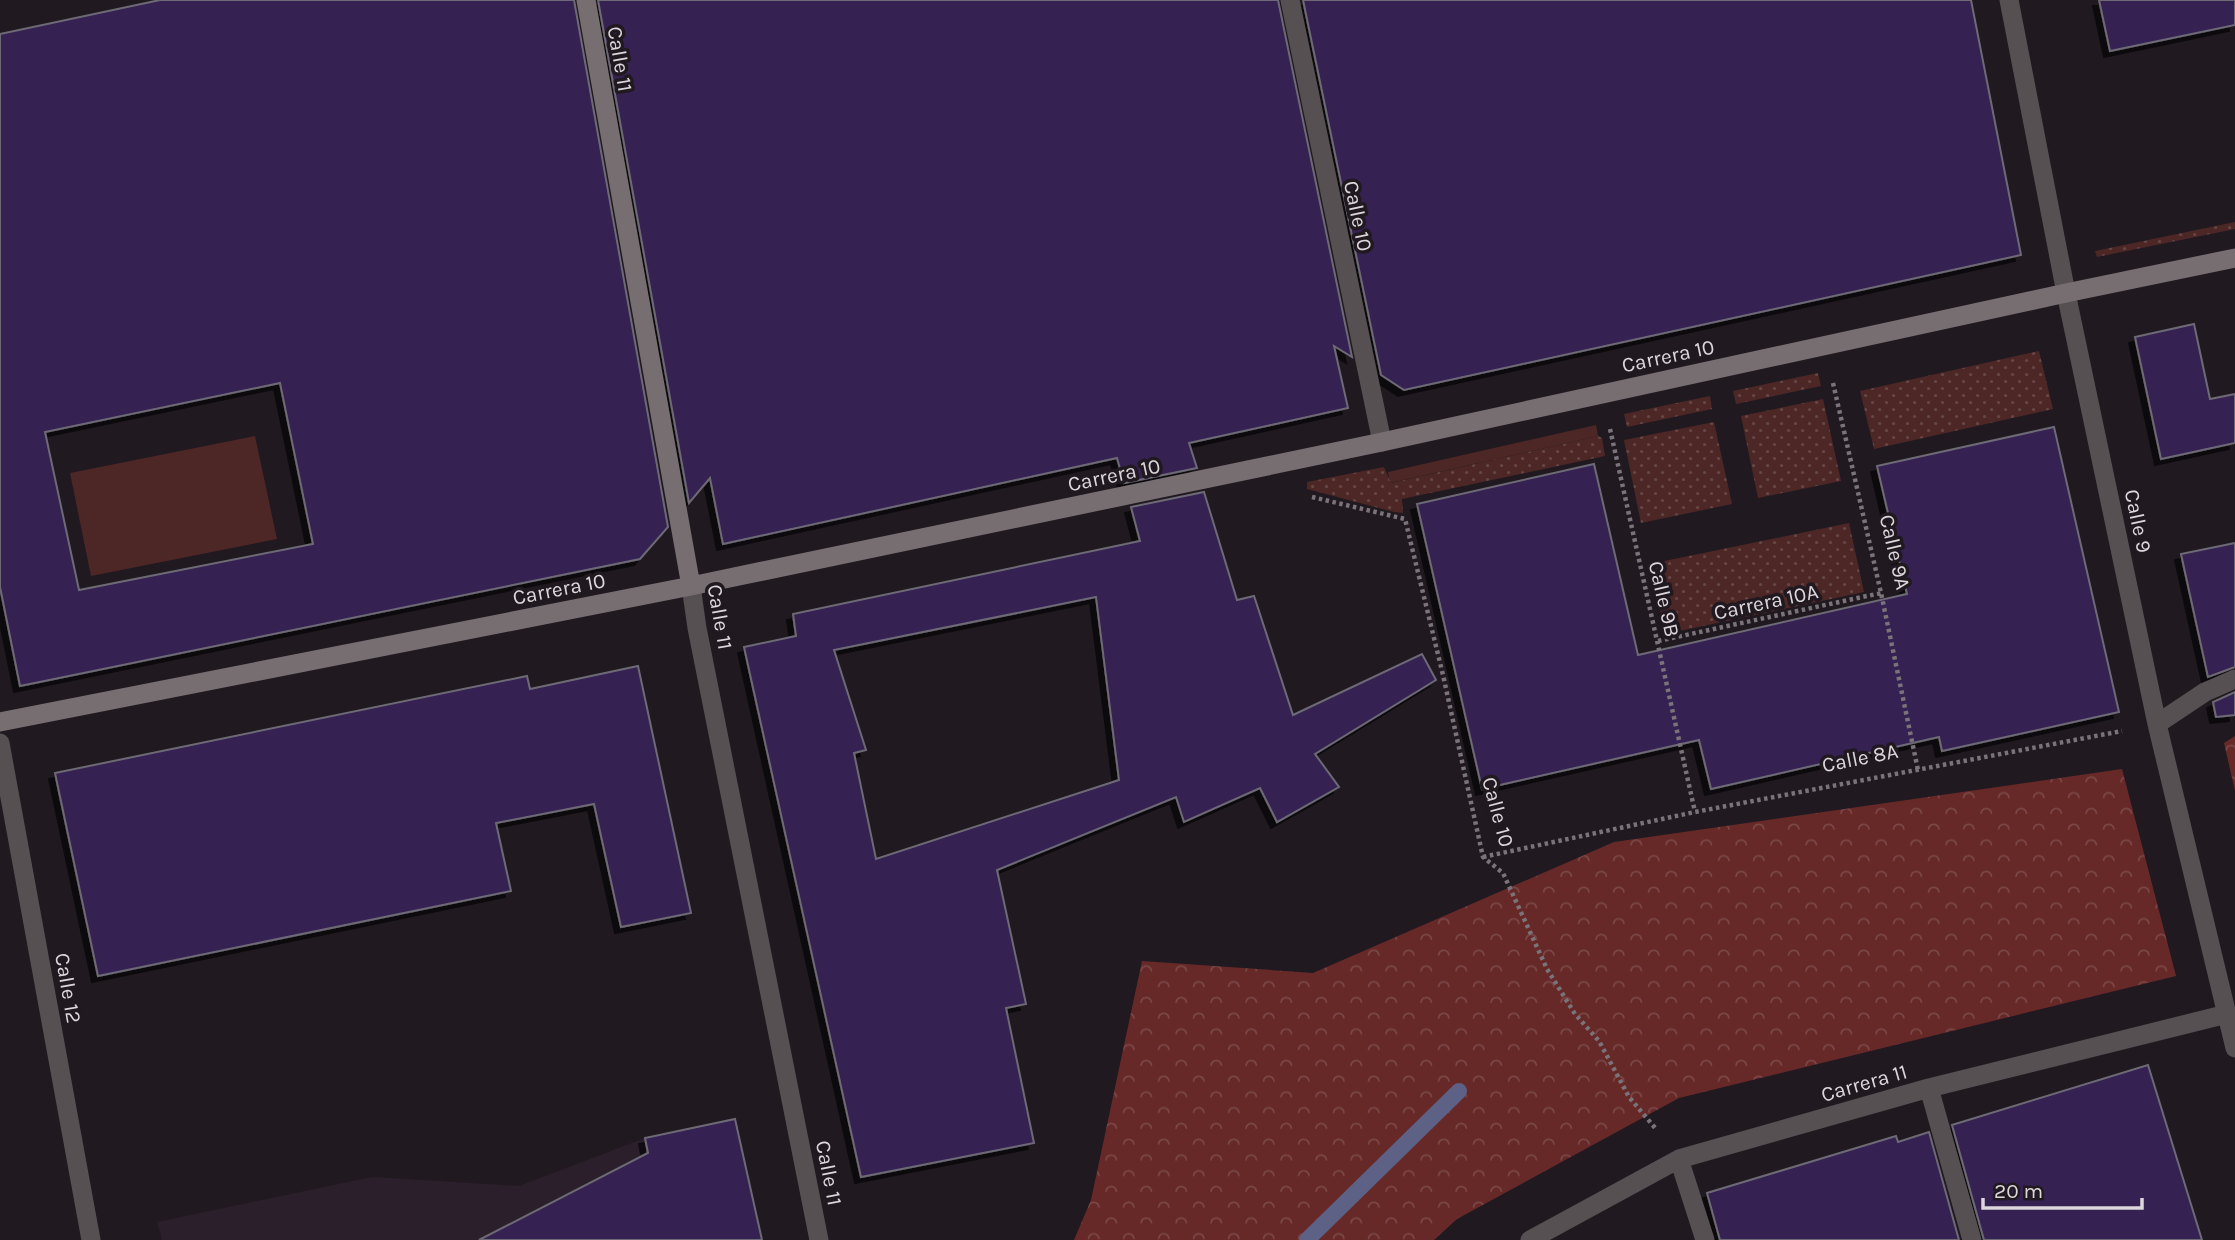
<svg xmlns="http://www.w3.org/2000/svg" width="2235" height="1240" font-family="Karla,sans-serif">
<defs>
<pattern id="grass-dots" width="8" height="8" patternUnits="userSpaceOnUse" patternTransform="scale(1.75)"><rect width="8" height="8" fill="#4c2726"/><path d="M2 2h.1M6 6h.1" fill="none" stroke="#654645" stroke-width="1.8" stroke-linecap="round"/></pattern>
<pattern id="forest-crowns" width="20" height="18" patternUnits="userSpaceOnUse" patternTransform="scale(1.75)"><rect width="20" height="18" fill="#662928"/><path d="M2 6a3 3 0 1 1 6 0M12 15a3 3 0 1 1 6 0" fill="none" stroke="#7b4747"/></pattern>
<filter id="shadow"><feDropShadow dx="-6" dy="6" stdDeviation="0" flood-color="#0009"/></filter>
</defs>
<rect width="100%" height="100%" fill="#211920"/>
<path fill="#2b1f2b" d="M645 1138 650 1164 605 1175 480 1240H162L157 1222 372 1177 519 1186Z"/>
<path fill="url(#grass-dots)" d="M2235 222V229L2097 257 2095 251Z
M2039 351 2053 409 1874 449 1860 391Z
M1818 373 1821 386 1736 404 1733 391Z
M1710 396 1712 409 1627 427 1624 414Z
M1823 399 1841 481 1758 498 1741 416Z
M1714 422 1732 504 1641 523 1624 440Z
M1598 436 1602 438 1605 456 1402 499 1403 513 1394 512 1307 489V482L1384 467 1391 483Z
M1849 523 1864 592 1665 634 1650 564Z"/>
<path fill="url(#forest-crowns)" d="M2235 736V791L2224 743Z
M2122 769 2176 976 1679 1098 1457 1219 1434 1240H1074L1091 1200 1142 961 1313 973 1614 842Z"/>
<path fill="#4c2726" d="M1596 425 1598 436 1390 483 1388 472Z
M255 436 277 539 91 576 70 473Z"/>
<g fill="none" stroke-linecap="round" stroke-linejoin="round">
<path stroke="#5d6185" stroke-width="16" d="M1307 1240 1459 1091"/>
</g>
<path fill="#352052" stroke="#6d6a75" stroke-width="2" fill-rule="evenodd" filter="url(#shadow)" d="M160 0H574L668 527 640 559 20 686 0 587V34ZM280 383 313 544 79 590 45 432Z
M598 0H1278L1352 357 1334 346 1348 408 1189 443 1197 468 1124 483 1117 458 723 544 710 478 689 503Z
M1303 0H1971L2021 255 1404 390 1381 375Z
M2099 0H2235V25L2110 51Z
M2194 324 2210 399 2235 394V443L2161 459 2135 337Z
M2054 427 2119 712 1942 751 1939 737 1711 789 1699 740 1482 789 1417 504 1594 464 1638 655 1907 594 1877 466Z
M1204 492 1237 600 1254 596 1293 715 1422 654 1436 680 1315 754 1339 787 1277 822 1260 788 1184 822 1176 797 997 870 1026 1004 1006 1008 1034 1143 861 1177 744 647 796 636 793 614 1140 541 1131 507ZM1096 597 1119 780 876 859 854 753 866 750 834 650Z
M2235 543V667L2208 677 2181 554Z
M638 666 691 913 621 927 594 804 496 823 511 891 98 976 55 773 527 676 530 689Z
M2235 692V715L2216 717 2213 702Z
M2148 1065 2202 1240H1984L1952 1125Z
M735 1119 762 1240H479L648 1153 645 1138Z
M1929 1132 1959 1240H1720L1707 1193 1896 1136 1898 1142Z"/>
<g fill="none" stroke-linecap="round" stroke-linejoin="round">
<path stroke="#7a7379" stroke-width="4.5" stroke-dasharray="3.5 3.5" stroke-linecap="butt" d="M1833 383 1881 593 1918 770
M1610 429 1695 812
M1312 497 1405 519 1443 675 1483 857 1503 873 1547 969 1575 1014 1599 1041 1629 1097 1656 1129
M1658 641 1881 593
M1483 857 1695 812 2122 731"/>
<path stroke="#565052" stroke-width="19" d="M1290 0 1382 442
M2009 0 2066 293 2157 724 2235 1048
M691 586 697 628 819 1240
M2157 724 2205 692 2235 679
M0 743 91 1240
M1929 1088 1972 1240
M1679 1159 1705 1240
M1530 1240 1679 1159 1929 1088 2227 1014"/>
<path stroke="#776e71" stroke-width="19" d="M586 0 691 586
M0 722 691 586 1382 442 2066 293 2235 258"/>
</g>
<g text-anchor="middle" stroke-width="7" stroke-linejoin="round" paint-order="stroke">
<g font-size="21" fill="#ddd7dc" stroke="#211920">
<text transform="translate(620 59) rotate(80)" y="7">Calle 11</text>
<text transform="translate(1358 216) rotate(78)" y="7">Calle 10</text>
<text transform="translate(1668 356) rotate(-12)" y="7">Carrera 10</text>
<text transform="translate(1114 475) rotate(-12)" y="7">Carrera 10</text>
<text transform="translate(2138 521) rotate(78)" y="7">Calle 9</text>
<text transform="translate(1895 552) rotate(77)" y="7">Calle 9A</text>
<text transform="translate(559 589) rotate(-11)" y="7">Carrera 10</text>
<text transform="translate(1664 599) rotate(77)" y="7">Calle 9B</text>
<text transform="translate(1766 602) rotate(-12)" y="7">Carrera 10A</text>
<text transform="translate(720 617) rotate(80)" y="7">Calle 11</text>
<text transform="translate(1860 758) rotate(-11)" y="7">Calle 8A</text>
<text transform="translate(1498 812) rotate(75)" y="7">Calle 10</text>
<text transform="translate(68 988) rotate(80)" y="7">Calle 12</text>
<text transform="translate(1864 1083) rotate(-16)" y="7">Carrera 11</text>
<text transform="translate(829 1173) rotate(79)" y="7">Calle 11</text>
</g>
</g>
<path d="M1983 1198v10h159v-10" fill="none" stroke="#ddd7dc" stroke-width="3.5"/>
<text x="1994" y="1198" font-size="21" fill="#ddd7dc" stroke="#211920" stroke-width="5" paint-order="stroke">20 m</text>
</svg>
